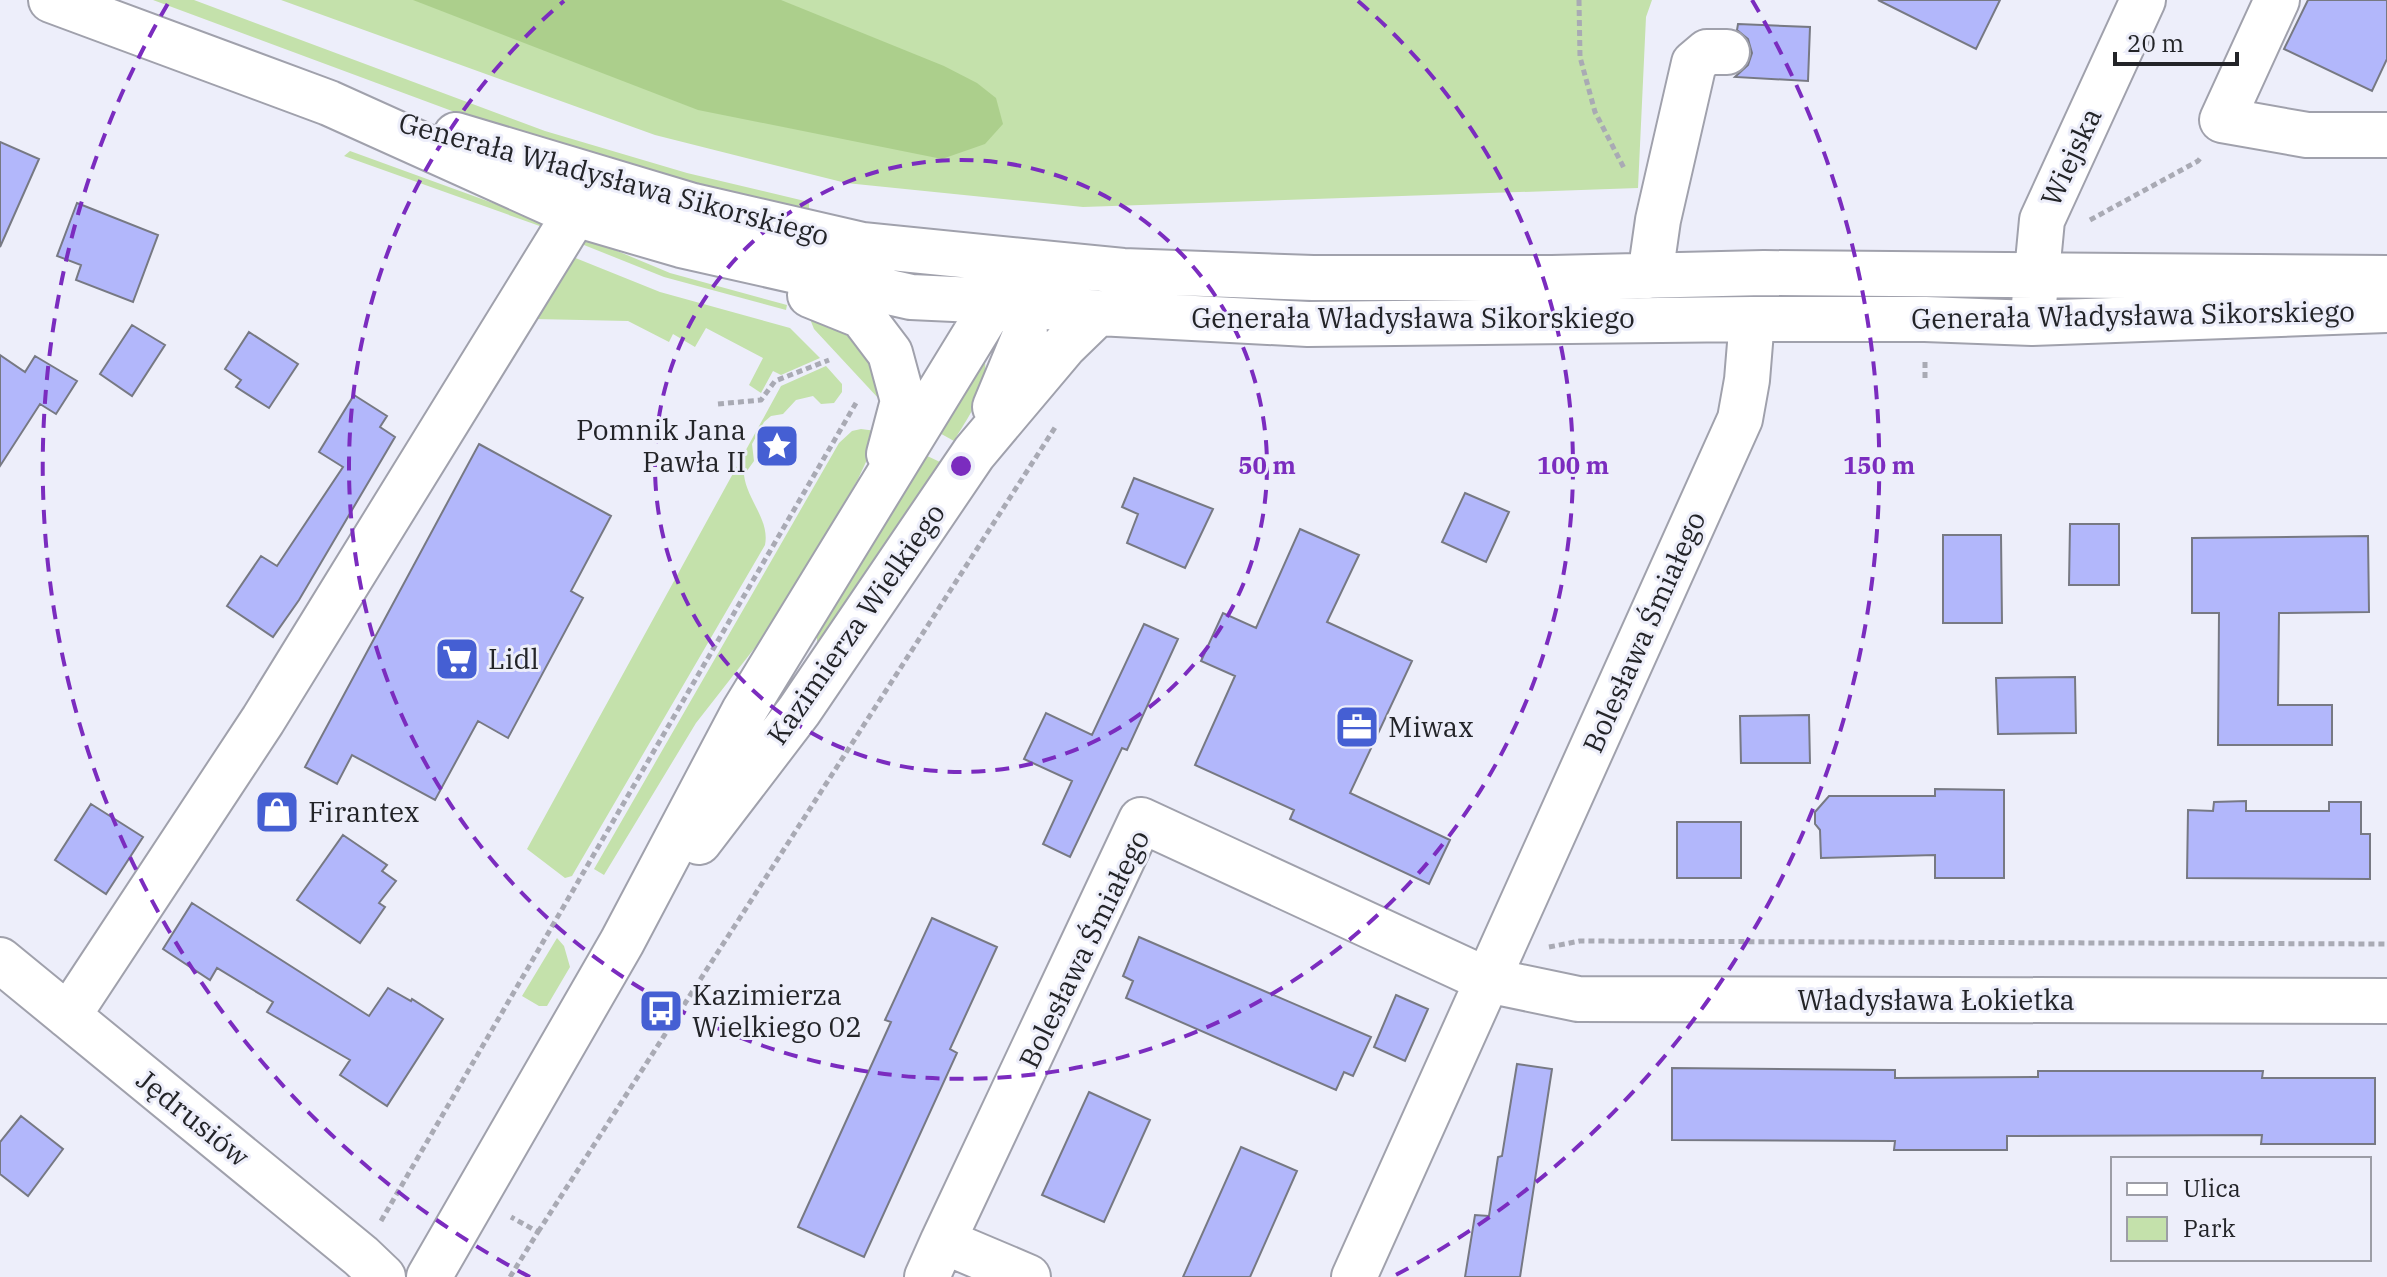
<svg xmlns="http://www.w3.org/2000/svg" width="2387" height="1277" font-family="'IBM Plex Serif',serif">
<rect width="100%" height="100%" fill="#edeefa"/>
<path fill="#c4e1ab" d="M153 0H194L545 131 687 173 809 202V216L549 147Z
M281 0H1652L1646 17 1638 188 1083 207 846 183 655 135Z
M350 151 545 222 551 230 344 156Z
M579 235 670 273 787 305 786 310 664 277 574 241Z
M568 255 660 292 790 328 820 358 781 375 773 371 761 393 749 385 763 358 706 328 695 347 673 334 669 342 628 321 535 319Z
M812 314 860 339 876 378 879 399 814 329 810 319Z
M981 360 985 361C988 391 968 417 954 441L936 431Z
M826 366 842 384V392L834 403 821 404 813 396 796 400 783 414 771 416 764 422 752 444 754 461 744 475C747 500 770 520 765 545L572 876 565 878 527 849 781 386Z
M861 429 876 431 872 449 858 479 799 581 764 636 696 723 604 875 594 869 839 443 852 431Z
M923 454 940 462 825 640 817 643V634Z
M557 938 564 946 570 967 547 1006H539L522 996Z"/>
<path fill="#accf8c" d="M413 0H781L944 66 977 83 996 98 1003 124 985 144 942 159 698 110Z"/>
<path fill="#b2b7fb" stroke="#777983" stroke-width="2" d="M1878 0H2000L1976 49Z
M2308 0H2387V59L2372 91 2284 49Z
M1738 24 1810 27 1808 81 1735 77 1748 65 1752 53 1748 39 1737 30Z
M0 142 39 159 0 247Z
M77 203 158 235 133 302 76 280 81 265 57 256Z
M132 325 165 345 132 396 100 374Z
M249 332 298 364 269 408 236 387 241 380 225 369Z
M0 355 25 372 35 356 77 381 56 414 40 404 0 466Z
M354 395 387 416 380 427 395 437 299 600 273 637 227 606 261 556 277 566 343 467 319 452Z
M479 444 611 516 571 591 583 598 508 738 478 721 435 800 352 755 337 784 305 767Z
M1134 478 1213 509 1185 568 1127 543 1138 514 1122 507Z
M1465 493 1509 512 1486 562 1442 542Z
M2070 524H2119V585H2069Z
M1300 529 1359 555 1327 622 1412 661 1350 793 1450 840 1429 884 1290 819 1294 810 1195 765 1235 676 1201 661 1223 613 1256 628Z
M1943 535H2001L2002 623H1943Z
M2368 536 2369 612 2279 613 2278 705H2332V745H2218L2219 613H2192V538Z
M1144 624 1178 639 1127 750 1122 748 1070 857 1043 844 1072 781 1024 759 1046 713 1092 735Z
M2075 677 2076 733 1998 734 1996 678Z
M1809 715 1810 763H1741L1740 716Z
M1935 789 2004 790V878H1935V855L1821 858 1820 830 1815 824V812L1829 796H1935Z
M2246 801V811H2329V802H2361V834H2370V879L2187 878 2188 810 2213 811 2214 802Z
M91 804 143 837 106 894 55 860Z
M1677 822H1741V878H1677Z
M343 835 387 865 382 871 396 881 379 903 385 907 360 943 297 900Z
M192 903 369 1016 388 988 411 1001 412 999 443 1019 387 1106 340 1075 350 1060 267 1012 273 1002 217 968 210 980 163 949Z
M932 918 997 947 950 1049 957 1053 864 1257 798 1227 891 1022 885 1020Z
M1139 937 1371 1037 1353 1076 1344 1072 1336 1090 1126 998 1133 981 1123 976Z
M1396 995 1428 1009 1405 1061 1374 1047Z
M1517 1064 1552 1069 1520 1277H1465L1475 1215 1489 1216 1498 1157 1502 1156Z
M1672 1068 1895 1070V1078L2038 1077V1071H2263L2262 1078H2375V1144H2261L2262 1135 2007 1136V1150H1894L1895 1141 1672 1140Z
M1089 1092 1150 1120 1104 1222 1042 1195Z
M21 1116 63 1149 28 1196 0 1174V1142Z
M1241 1147 1297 1171 1250 1277H1183Z"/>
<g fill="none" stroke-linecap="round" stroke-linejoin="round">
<g stroke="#a0a1ac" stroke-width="48">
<path id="minor" d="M51 0 329 103 575 214 681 245 911 297 997 301 1098 313 1308 324 1752 319H1925L2032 323 2387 310
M2277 0 2222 120 2307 135H2387
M456 135 693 206 862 245 1123 271 1313 278H1552L1764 273 2387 278
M1650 276 1658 220 1694 63 1707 52H1727
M810 295 862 316 890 353 903 401 889 454
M2034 304 2042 220 2143 0
M995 407 1025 335 1021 278
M699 842 799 711 974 453 1064 346 1098 313
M0 960 361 1256 383 1277
M68 1016 263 720 575 214
M429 1277 622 942 744 711 1008 280
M927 1277 943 1241
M1028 1277 943 1241 1141 820 1487 980 1578 999 2387 1001
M1354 1277 1740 419 1747 380 1752 319"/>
</g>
<path stroke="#a9aab4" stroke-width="5" stroke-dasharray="6 4" stroke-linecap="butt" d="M1579 0 1580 57 1595 112 1625 170
M2090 220 2198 161 2202 156
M1925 362V381
M718 404 761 400 775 381 829 360
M1549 947 1580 941 2387 944
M381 1221 856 403
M538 1232 1056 426
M510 1277 538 1232 511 1217"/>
<use href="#minor" stroke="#fff" stroke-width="44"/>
</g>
<g fill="none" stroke="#7b2cbf" stroke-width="4" stroke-dasharray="14 10">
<circle cx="961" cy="466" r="306"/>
<path d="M1358 1A612 612 0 1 1 564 1"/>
<path d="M530 1277A918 918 0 0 1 170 0M1752 0A918 918 0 0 1 1392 1277"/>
</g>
<defs>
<g id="sight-square" transform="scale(2.3)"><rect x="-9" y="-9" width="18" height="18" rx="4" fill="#455fd3" stroke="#edeefa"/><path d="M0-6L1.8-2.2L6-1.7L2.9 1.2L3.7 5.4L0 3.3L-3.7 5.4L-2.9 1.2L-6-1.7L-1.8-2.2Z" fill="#fff"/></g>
<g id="supermarket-square" transform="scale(2.3)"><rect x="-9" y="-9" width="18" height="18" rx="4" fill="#455fd3" stroke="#edeefa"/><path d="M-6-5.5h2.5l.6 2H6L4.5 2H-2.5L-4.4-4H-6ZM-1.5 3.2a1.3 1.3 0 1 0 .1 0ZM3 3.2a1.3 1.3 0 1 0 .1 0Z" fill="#fff"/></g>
<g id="office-square" transform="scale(2.3)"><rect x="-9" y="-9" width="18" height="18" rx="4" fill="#455fd3" stroke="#edeefa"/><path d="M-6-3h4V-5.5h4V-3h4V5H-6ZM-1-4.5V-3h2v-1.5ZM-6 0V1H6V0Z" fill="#fff"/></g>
<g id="shop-square" transform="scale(2.3)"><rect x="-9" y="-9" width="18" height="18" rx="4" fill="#455fd3" stroke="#edeefa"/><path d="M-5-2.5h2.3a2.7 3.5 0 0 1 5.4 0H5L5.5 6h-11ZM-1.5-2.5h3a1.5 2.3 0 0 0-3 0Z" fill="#fff"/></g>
<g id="bus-square" transform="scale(2.3)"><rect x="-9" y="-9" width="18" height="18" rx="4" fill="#455fd3" stroke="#edeefa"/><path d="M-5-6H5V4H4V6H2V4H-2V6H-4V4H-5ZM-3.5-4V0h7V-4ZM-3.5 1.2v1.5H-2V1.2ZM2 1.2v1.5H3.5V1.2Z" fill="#fff"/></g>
</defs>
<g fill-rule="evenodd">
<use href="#sight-square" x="777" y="446"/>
<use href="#supermarket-square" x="457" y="659"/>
<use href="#office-square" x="1357" y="727"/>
<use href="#shop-square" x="277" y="812"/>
<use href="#bus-square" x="661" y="1011"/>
</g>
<g text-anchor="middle" stroke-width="6" stroke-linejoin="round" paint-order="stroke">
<g font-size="28" fill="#232428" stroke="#edeefa">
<text transform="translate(2071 157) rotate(-65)" y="10">Wiejska</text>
<text transform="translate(614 179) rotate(15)" y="10">Generała Władysława Sikorskiego</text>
<text transform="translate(2133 315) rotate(-1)" y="10">Generała Władysława Sikorskiego</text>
<text x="1413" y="328">Generała Władysława Sikorskiego</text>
<text transform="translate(856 624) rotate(-55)" y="10">Kazimierza Wielkiego</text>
<text transform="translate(1644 632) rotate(-66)" y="10">Bolesława Śmiałego</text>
<text transform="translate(1084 949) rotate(-64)" y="10">Bolesława Śmiałego</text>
<text x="1936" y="1010">Władysława Łokietka</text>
<text transform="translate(193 1118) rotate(39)" y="10">Jędrusiów</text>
</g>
<g font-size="28" fill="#232428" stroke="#edeefa" text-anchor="start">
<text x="746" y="440" text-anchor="end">Pomnik Jana<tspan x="746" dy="32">Pawła II</tspan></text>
<text x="488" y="669">Lidl</text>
<text x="1388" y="737">Miwax</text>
<text x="308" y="822">Firantex</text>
<text x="692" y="1005">Kazimierza<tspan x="692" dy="32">Wielkiego 02</tspan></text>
</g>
</g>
<circle cx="961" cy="466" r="12" fill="#7b2cbf" stroke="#edeefa" stroke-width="4"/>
<g font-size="24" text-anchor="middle" font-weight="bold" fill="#7b2cbf" stroke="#edeefa" stroke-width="6" stroke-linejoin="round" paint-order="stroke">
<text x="1267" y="474">50 m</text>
<text x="1573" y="474">100 m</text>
<text x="1879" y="474">150 m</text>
</g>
<rect x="2111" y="1157" width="260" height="104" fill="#edeefa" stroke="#9c9da6" stroke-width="2"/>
<rect x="2127" y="1183" width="40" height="12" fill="#ffffff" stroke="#9c9da6" stroke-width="2"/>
<text x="2183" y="1197" font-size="24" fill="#232428">Ulica</text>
<rect x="2127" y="1217" width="40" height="24" fill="#c4e1ab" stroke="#9c9da6" stroke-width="2"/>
<text x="2183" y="1237" font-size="24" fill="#232428">Park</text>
<path d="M2115 52v12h122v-12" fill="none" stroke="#232428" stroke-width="4"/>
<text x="2127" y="52" font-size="24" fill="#232428" stroke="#edeefa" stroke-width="6" paint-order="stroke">20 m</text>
</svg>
